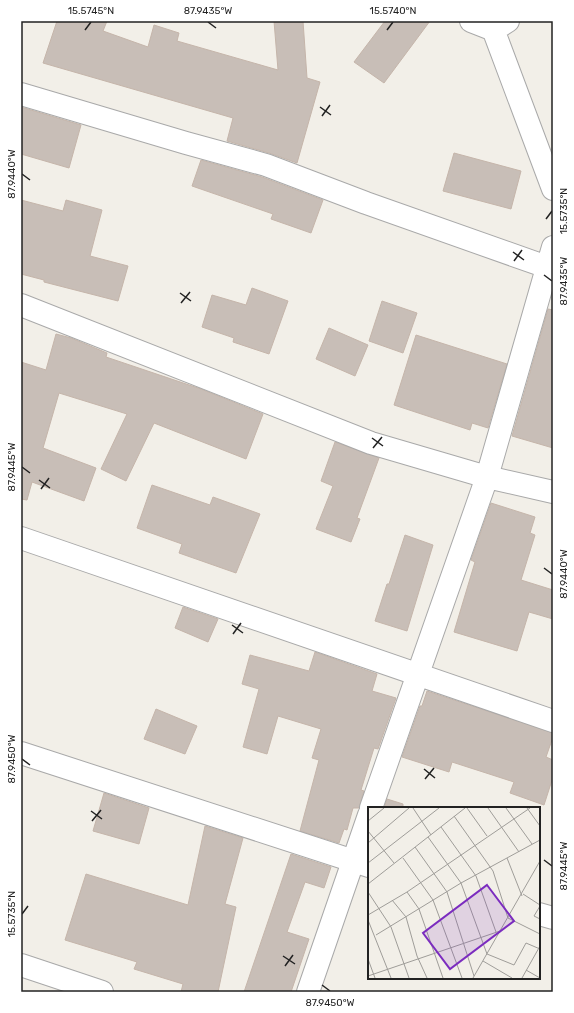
<svg xmlns="http://www.w3.org/2000/svg" width="574" height="1013" font-family="Rubik,sans-serif">
<rect width="100%" height="100%" fill="#f2efe8"/>
<path fill="#c8beb7" stroke="#c5b5aa" d="M57 21H107L103 31 148 47 154 25 179 33 177 41 278 70 274 21H303L307 78 320 82 297 163 269 153 227 141 233 118 43 63Z
M385 21H430L384 83 354 62Z
M21 107 81 125 69 168 21 154Z
M454 153 521 171 511 209 443 191Z
M201 160 262 177 323 200 311 233 271 219 273 214 192 186Z
M21 200 63 211 66 200 102 210 90 256 128 266 118 301 44 282V280L21 274Z
M252 288 288 301 269 354 233 342 234 338 202 327 212 295 246 305Z
M382 301 417 313 403 353 369 341Z
M548 309 553 310V448L512 436Z
M329 328 368 345 355 376 316 359Z
M56 334 71 338 107 353 106 357 201 389 263 414 246 459 154 423 126 481 101 469 127 414 59 393 43 448 96 468 84 501 32 482 27 500 21 499V362L46 370Z
M416 335 507 364 488 428 472 423 470 430 394 405Z
M335 442 379 458 357 518 360 519 351 542 316 529 333 486 321 481Z
M152 485 210 505 213 497 260 514 236 573 179 553 182 544 137 528Z
M491 503 535 517 530 533 535 535 521 580 553 590V619L529 612 517 651 454 632 475 562 471 560Z
M405 535 433 545 407 631 375 621 387 584H389Z
M183 607 218 619 208 642 175 628Z
M315 652 377 674 372 691 396 698 378 749 374 748 361 790 364 791 359 808H353L347 830 344 829 339 843 300 831 319 760 312 758 321 729 278 716 267 754 243 747 259 689 242 684 250 655 309 671Z
M427 691 553 733V737L546 757 553 760V777L544 805 510 793 514 782 452 762 449 772 402 757 420 706H422Z
M156 709 197 726 185 754 144 739Z
M104 793 149 808 139 844 93 831Z
M387 799 403 804V808H384Z
M205 826 243 838 225 904 236 907 218 992H181L183 984 134 969 137 962 65 940 86 874 188 905Z
M291 854 331 867 324 888 305 882 287 932 309 939 291 992H244Z"/>
<g fill="none" stroke-linecap="round" stroke-linejoin="round">
<g stroke="#a9a9a9" stroke-width="24">
<path id="minor" d="M471 21 494 30 508 21
M490 21 553 189
M21 94 186 143 266 165 366 203 547 267
M21 305 371 443 487 477 553 492
M21 538 553 721
M21 753 369 866
M371 808 487 477 553 247
M539 914 553 918
M21 965 102 992
M308 992 369 815"/>
</g>
<use href="#minor" stroke="#fff" stroke-width="22"/>
</g>
<path fill="none" stroke="#222" stroke-width="1.5" d="M208 22 216 28M85 30 91 22M387 30 393 22M320 107 331 115M322 116 330 105M22 174 30 180M546 219 552 211M513 252 524 260M514 261 522 250M544 275 552 281M180 293 191 301M181 303 190 292M372 438 383 446M373 448 382 437M22 467 30 473M39 480 50 488M41 489 49 478M544 568 552 574M232 625 243 633M233 634 241 623M22 759 30 765M424 769 435 778M425 779 434 768M91 811 102 819M92 821 101 810M544 860 552 866M22 914 28 906M283 956 295 964M285 966 293 955M322 985 330 991"/>
<g transform="translate(368 807)">
<rect width="172" height="172" fill="#f2efe8"/>
<path fill="none" stroke="#9f9d99" stroke-width="1" d="M45 1 63 28M99 1 119 29M120 1 151 45M138 1 164 37M159 1 172 19M86 9 125 64 140 111 172 127M0 14 16 1M73 20 108 69 128 125M0 24 26 56M60 30 93 76 119 147 146 158 158 136 172 142M0 36 41 1M47 40 79 85 106 169M35 51 65 93 94 171M139 51 154 89M0 56 71 1M0 77 97 1M0 85 23 120 41 171M39 85 51 102 75 171M155 87 172 98M24 93 38 110 49 149 59 171M172 99 166 109 172 112M0 108 39 85 162 1M0 113 23 171M8 128 93 76 172 33M0 152 7 171M115 154 144 171M158 163 172 171M0 169 132 124M105 171 172 54M154 171 172 139"/>
<path fill="#7b2cbf" fill-opacity="0.15" stroke="#7b2cbf" stroke-width="2" d="M119 78 146 114 82 162 55 126Z"/>
<rect width="172" height="172" fill="none" stroke="#222" stroke-width="2"/>
</g>
<rect width="574" height="1013" fill="none" stroke="#ffffff" stroke-width="44"/>
<rect x="22" y="22" width="530" height="969" fill="none" stroke="#222" stroke-width="1.5"/>
<g font-size="10" text-anchor="middle" fill="#222">
<text x="91" y="14">15.5745°N</text>
<text x="208" y="14">87.9435°W</text>
<text x="393" y="14">15.5740°N</text>
<text transform="translate(11 174) rotate(-90)" y="4">87.9440°W</text>
<text transform="translate(563 211) rotate(-90)" y="4">15.5735°N</text>
<text transform="translate(563 281) rotate(-90)" y="4">87.9435°W</text>
<text transform="translate(11 467) rotate(-90)" y="4">87.9445°W</text>
<text transform="translate(563 574) rotate(-90)" y="4">87.9440°W</text>
<text transform="translate(11 759) rotate(-90)" y="4">87.9450°W</text>
<text transform="translate(563 866) rotate(-90)" y="4">87.9445°W</text>
<text transform="translate(11 914) rotate(-90)" y="4">15.5735°N</text>
<text x="330" y="1006">87.9450°W</text>
</g>
</svg>
